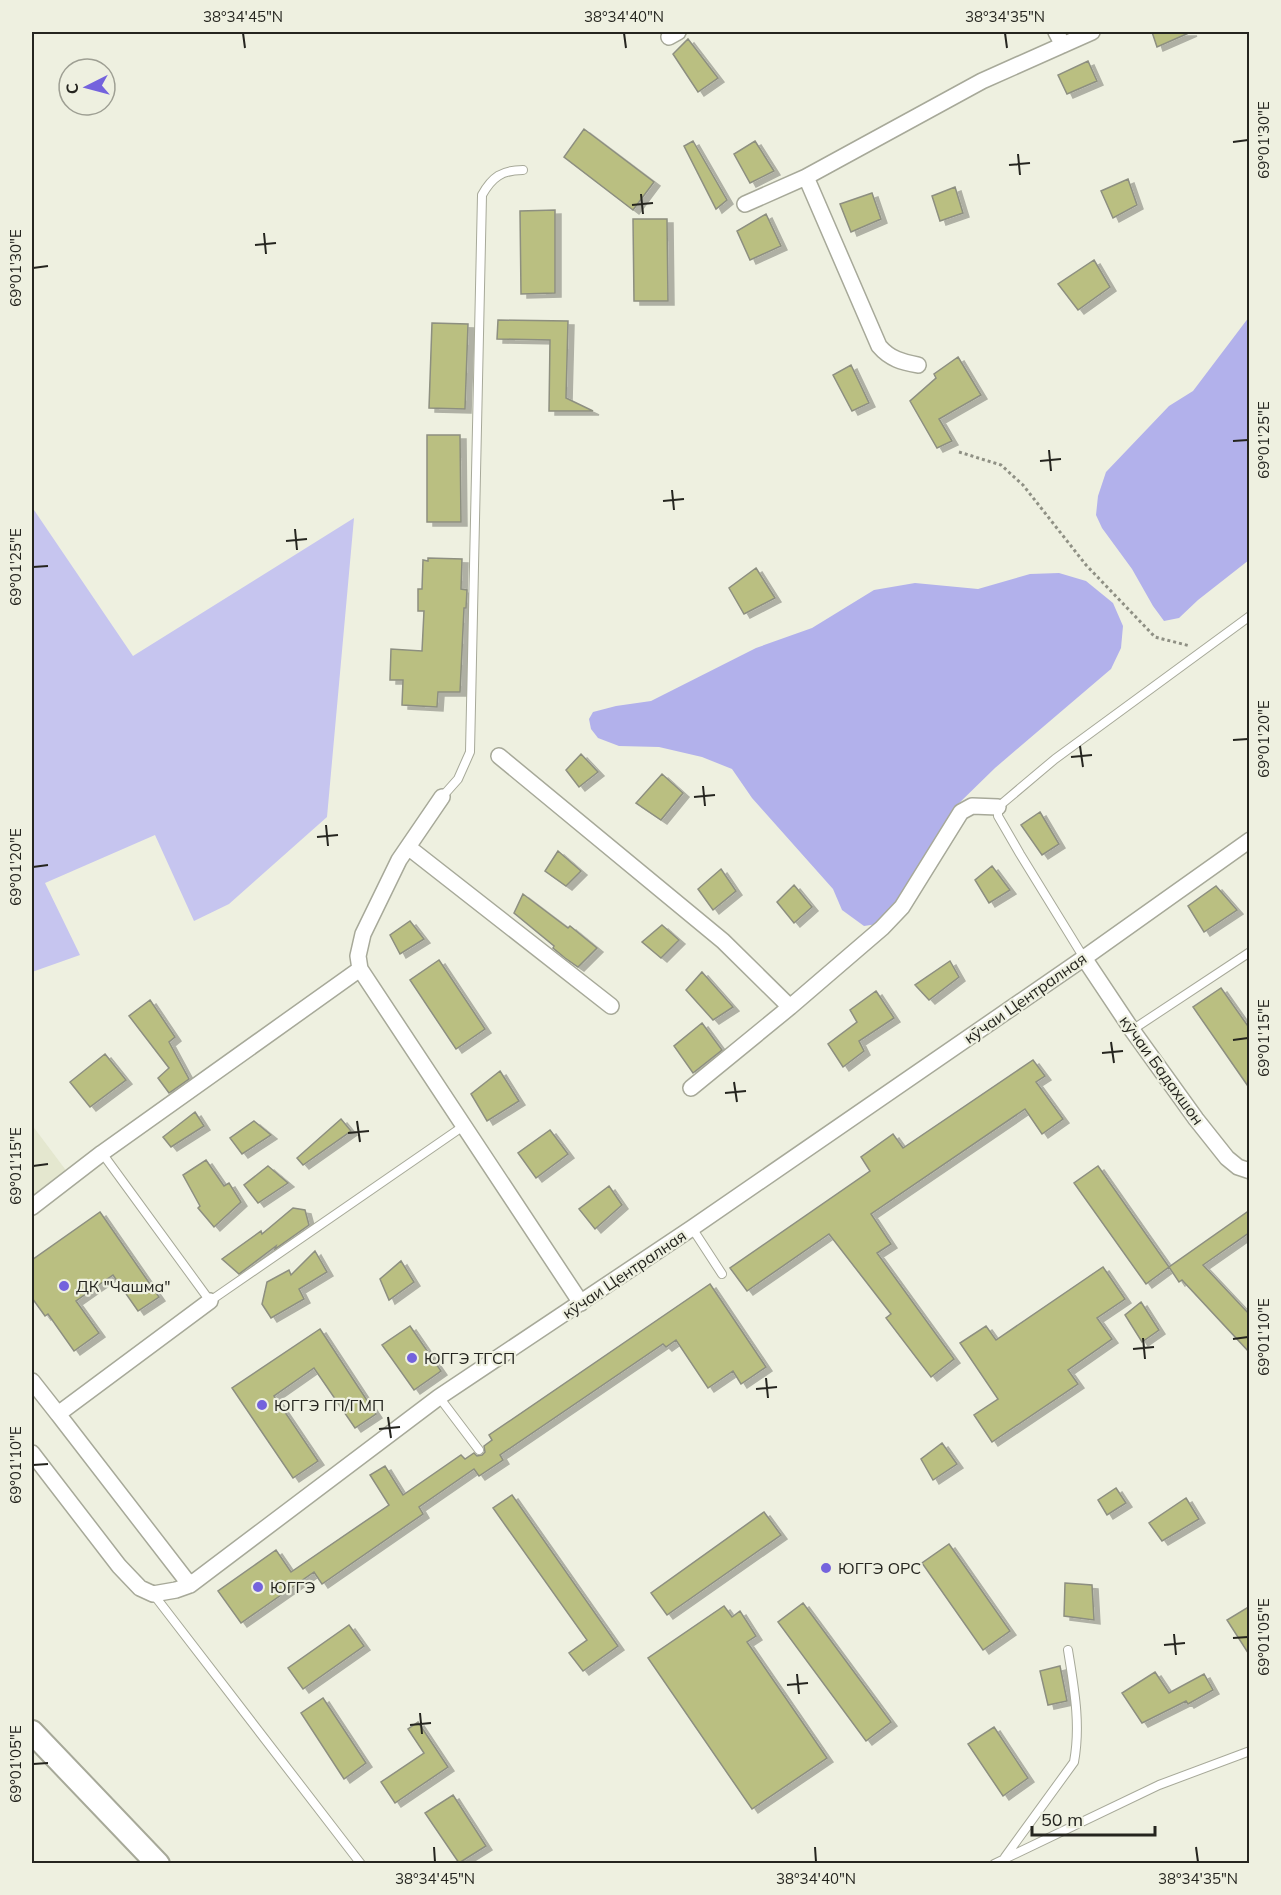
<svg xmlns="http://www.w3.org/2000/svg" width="1281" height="1895" font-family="Mulish,sans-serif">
<defs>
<filter id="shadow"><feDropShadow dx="6" dy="4" stdDeviation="0" flood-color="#0004"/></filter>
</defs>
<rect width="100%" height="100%" fill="#eef0e0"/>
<path fill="#e4e7cf" d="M32 1125 68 1173 32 1200Z"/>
<path fill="#c6c5ef" d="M32 507 133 656 354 518 327 817 229 904 194 921 155 835 45 883 80 955 32 972Z"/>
<path fill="#b2b1eb" d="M1249 317V560L1198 600 1179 618 1164 621 1153 606 1132 569 1102 528 1096 515 1098 496 1106 472 1169 406 1193 391Z
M1059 573 1086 581 1113 603 1123 626 1121 648 1111 669 995 768 953 809 897 910 884 923 864 926 842 910 833 889 752 798 732 769 702 757 659 747 619 746 598 738 591 729 589 719 593 712 616 706 651 701 756 648 812 628 874 590 915 583 978 589 1030 574Z"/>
<path fill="#babf81" stroke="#8d8f80" stroke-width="1.5" filter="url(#shadow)" d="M1152 32H1191L1157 47Z
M688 39 718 78 698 92 673 54Z
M1088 61 1097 81 1067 94 1058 75Z
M584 129 654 182 633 210 564 157Z
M693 141 727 200 716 209 684 146Z
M755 141 774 171 750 183 734 154Z
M1128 179 1137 205 1113 218 1101 191Z
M955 187 963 213 940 221 932 196Z
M872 193 881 219 851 232 840 204Z
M555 210V293L521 294 520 211Z
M766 214 781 246 750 260 737 231Z
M633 219H667L668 301H634Z
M1094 260 1110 287 1078 310 1058 284Z
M498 320 568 321 566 398 593 411H549L550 340 497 339Z
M432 323 468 324 465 409 429 408Z
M958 357 981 395 939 419 952 441 937 448 910 401 936 378 934 374Z
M851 365 869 403 852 411 833 375Z
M427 435H460L461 522H427Z
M428 558 462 559 461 589 467 590 466 608H464L460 692H438L437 707 402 705 403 680H390L391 649 422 651 424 611H418V589H422L423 560 428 561Z
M756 568 775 598 744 614 729 588Z
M581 754 598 772 579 787 566 770Z
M662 774 683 793 661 820 636 803Z
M1040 812 1059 844 1042 855 1021 825Z
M558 851 581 871 566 886 545 871Z
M992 866 1010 890 989 903 975 880Z
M721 869 736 891 713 910 698 889Z
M794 885 812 907 794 923 777 902Z
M1216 886 1237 910 1204 932 1188 906Z
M523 894 568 928 570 926 597 948 578 967 565 958 553 948 554 946 514 913Z
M410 921 424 939 400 954 390 935Z
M662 925 679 940 661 958 642 942Z
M439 960 485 1029 456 1049 410 980Z
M950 961 959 977 929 1000 915 985Z
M702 972 733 1007 713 1020 686 990Z
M1221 988 1250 1029V1089L1193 1007Z
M876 991 894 1018 859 1041 864 1051 843 1067 828 1044 857 1022 850 1010Z
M150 1000 175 1037 169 1042 189 1079 169 1093 158 1078 169 1068 129 1016Z
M702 1023 722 1050 693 1073 674 1046Z
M105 1054 126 1080 90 1107 70 1082Z
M1033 1060 1045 1076 1036 1082 1063 1119 1042 1134 1025 1109 871 1214 891 1244 877 1253 954 1359 931 1377 886 1318 891 1314 829 1234 747 1291 730 1268 870 1171 861 1157 893 1134 903 1148Z
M500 1071 519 1101 487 1121 471 1094Z
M195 1112 204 1126 171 1147 163 1137Z
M341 1119 351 1131 303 1165 297 1158Z
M254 1121 271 1135 242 1154 230 1138Z
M550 1130 568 1154 536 1178 518 1153Z
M206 1160 224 1186 229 1183 241 1202 214 1227 198 1208 200 1206 183 1175Z
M268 1166 288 1183 258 1203 244 1185Z
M1098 1166 1169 1267 1146 1284 1074 1183Z
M609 1186 622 1205 595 1229 579 1209Z
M293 1208 305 1210 309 1225 275 1249 276 1246 239 1274 222 1259 261 1231 262 1234Z
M1250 1210V1232L1203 1265 1250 1315V1353L1182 1280 1179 1282 1169 1267Z
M100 1212 159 1297 138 1311 113 1275 76 1301 99 1333 74 1351 48 1314 45 1316 32 1298V1260Z
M315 1251 327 1272 299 1289 304 1299 271 1318 262 1304 267 1282 289 1270 291 1275Z
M401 1261 414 1282 389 1300 380 1279Z
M1103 1267 1125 1299 1097 1318 1112 1339 1068 1370 1078 1384 992 1442 974 1415 998 1399 960 1343 986 1326 996 1340Z
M710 1284 766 1367 741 1384 733 1371 708 1388 676 1340 666 1347 663 1344 500 1455 503 1460 479 1476 474 1469 419 1507 423 1514 322 1584 314 1572 241 1623 218 1591 276 1550 291 1572 389 1505 370 1475 385 1466 403 1495 461 1455 465 1459 474 1453 477 1456 482 1455 485 1452 484 1446 492 1440 489 1435Z
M1141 1302 1159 1330 1142 1342 1125 1315Z
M410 1326 441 1371 414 1390 382 1345Z
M320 1329 376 1414 355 1428 314 1368 274 1396 318 1461 293 1478 232 1388Z
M942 1443 957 1464 933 1480 921 1459Z
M1116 1488 1126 1503 1107 1515 1098 1500Z
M512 1495 618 1646 583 1671 569 1653 587 1640 493 1508Z
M1186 1498 1199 1519 1162 1541 1149 1523Z
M764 1512 781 1535 667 1615 651 1593Z
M949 1544 1010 1631 983 1650 922 1563Z
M1065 1583 1092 1585 1094 1620 1064 1616Z
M803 1603 891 1722 866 1741 778 1622Z
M724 1606 732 1617 740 1611 756 1636 747 1642 827 1758 752 1809 648 1658Z
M1250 1606V1656L1227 1620Z
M349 1625 364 1646 303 1689 288 1668Z
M1060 1666 1067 1701 1048 1705 1040 1671Z
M1155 1672 1169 1693 1204 1674 1213 1690 1188 1704 1186 1701 1142 1723 1122 1693Z
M323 1698 366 1763 344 1779 301 1713Z
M418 1722 448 1767 395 1803 381 1782 424 1753 408 1729Z
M994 1727 1028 1778 1003 1796 968 1744Z
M453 1795 486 1846 459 1863 425 1813Z"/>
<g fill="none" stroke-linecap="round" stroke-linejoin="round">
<g stroke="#a7a999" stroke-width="10">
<path id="service" d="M442 797 458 779 470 752 482 195C492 177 502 170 523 170
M1084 958 1020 854 998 816V807L1055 759 1250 616
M1132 1030 1250 952
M102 1153 210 1301 465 1125
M692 1228 722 1274
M439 1397 479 1450
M154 1595 361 1864
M1005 1857 1074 1762C1081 1724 1074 1688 1068 1650
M994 1864 1159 1785 1250 1751"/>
</g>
<g stroke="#a7a999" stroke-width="18">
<path id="minor" d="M1056 32 1063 45
M669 37 678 32
M745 204 806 177
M918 365C902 362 890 359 879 346L806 177 982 81 1092 32
M499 756 723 941 790 1007 691 1088
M442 797 399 860 363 934 358 956 360 969 581 1303
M408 847 611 1006
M1084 958 1132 1030 1196 1119 1227 1158 1238 1167 1250 1171
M790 1007 882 928 902 907 961 812 972 806 998 807
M32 1207 102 1153 360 969
M32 1381 58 1414 210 1301
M58 1414 190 1585
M32 1453 119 1566 140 1588 153 1594 176 1590 190 1585 439 1397 692 1228 1084 958 1250 840"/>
</g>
<g stroke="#a7a999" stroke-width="26">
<path id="secondary" d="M32 1732 158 1864"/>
</g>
<path stroke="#8f9084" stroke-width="3" stroke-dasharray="3 3" stroke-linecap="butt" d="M959 452 1001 465 1023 485 1086 565 1155 637 1190 646"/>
<use href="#service" stroke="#fff" stroke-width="8"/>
<use href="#minor" stroke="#fff" stroke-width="15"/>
<use href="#secondary" stroke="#fff" stroke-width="22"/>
</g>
<path fill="none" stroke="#25251f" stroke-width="2" d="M243 33 245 48M624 33 626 48M1005 33 1007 48M1233 142 1248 140M1018 154 1020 175M1009 165 1030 163M641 194 643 214M632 205 653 203M264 233 266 254M255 245 276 243M33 268 48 266M1233 441 1248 440M1049 450 1051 471M1040 461 1061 459M672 490 674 510M663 501 684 499M295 529 297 550M286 541 307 539M33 567 48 566M1233 740 1248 739M1080 746 1083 767M1071 757 1092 755M703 786 705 806M694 797 715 795M326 825 328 846M317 837 338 835M33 867 48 865M1233 1040 1248 1038M1111 1042 1114 1063M1102 1053 1123 1051M734 1082 737 1102M725 1093 746 1091M357 1121 360 1142M348 1133 369 1131M33 1166 48 1164M1143 1338 1145 1359M1233 1339 1248 1337M1133 1349 1154 1347M766 1378 768 1398M756 1389 777 1387M388 1417 391 1438M379 1429 400 1427M33 1465 48 1464M1174 1634 1176 1655M1233 1638 1248 1637M1164 1645 1185 1643M797 1674 799 1694M787 1685 808 1683M420 1713 422 1734M410 1725 431 1723M33 1764 48 1763M434 1847 435 1862M815 1847 816 1862M1196 1847 1198 1862"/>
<g fill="#7463dd" stroke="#eef0e0" stroke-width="2">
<circle cx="64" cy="1286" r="6"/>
<circle cx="412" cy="1358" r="6"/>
<circle cx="262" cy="1405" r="6"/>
<circle cx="826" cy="1568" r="6"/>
<circle cx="258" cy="1587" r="6"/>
</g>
<g text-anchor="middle" stroke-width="4.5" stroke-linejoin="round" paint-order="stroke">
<g font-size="16" fill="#25251f" stroke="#eef0e0">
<text transform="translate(1025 998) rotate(-35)" y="6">кӯчаи Централная</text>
<text transform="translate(1162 1070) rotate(54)" y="6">кӯчаи Бадахшон</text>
<text transform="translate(624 1274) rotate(-34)" y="6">кӯчаи Централная</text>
</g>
<g font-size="16" fill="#25251f" stroke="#eef0e0" text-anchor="start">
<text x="76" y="1292">ДК "Чашма"</text>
<text x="424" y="1364">ЮГГЭ ТГСП</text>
<text x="274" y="1411">ЮГГЭ ГП/ГМП</text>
<text x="838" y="1574">ЮГГЭ ОРС</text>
<text x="270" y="1593">ЮГГЭ</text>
</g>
</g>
<rect width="1281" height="1895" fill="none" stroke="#eef0e0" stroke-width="66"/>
<g transform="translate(87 87) rotate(264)"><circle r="28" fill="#eef0e0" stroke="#9e9f93" stroke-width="1.5"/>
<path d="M0-4.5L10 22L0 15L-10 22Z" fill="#7463dd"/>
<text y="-9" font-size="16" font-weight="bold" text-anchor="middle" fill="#25251f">С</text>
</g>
<path d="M1032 1826v9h123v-9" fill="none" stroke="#25251f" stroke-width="3"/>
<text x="1041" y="1826" font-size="18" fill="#25251f" stroke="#eef0e0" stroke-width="4.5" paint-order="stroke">50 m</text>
<rect x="33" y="33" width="1215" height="1829" fill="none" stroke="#25251f" stroke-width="2"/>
<g font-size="15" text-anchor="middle" fill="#25251f">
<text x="243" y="22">38°34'45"N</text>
<text x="624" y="22">38°34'40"N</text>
<text x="1005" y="22">38°34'35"N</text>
<text transform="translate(1264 140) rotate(-90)" y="5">69°01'30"E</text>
<text transform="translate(16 268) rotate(-90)" y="5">69°01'30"E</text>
<text transform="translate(1264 440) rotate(-90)" y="5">69°01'25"E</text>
<text transform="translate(16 567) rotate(-90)" y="5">69°01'25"E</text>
<text transform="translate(1264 739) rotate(-90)" y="5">69°01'20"E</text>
<text transform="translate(16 867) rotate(-90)" y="5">69°01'20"E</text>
<text transform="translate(1264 1038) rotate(-90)" y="5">69°01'15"E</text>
<text transform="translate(16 1166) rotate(-90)" y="5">69°01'15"E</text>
<text transform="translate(1264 1337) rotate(-90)" y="5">69°01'10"E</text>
<text transform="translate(16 1465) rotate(-90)" y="5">69°01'10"E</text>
<text transform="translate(1264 1637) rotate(-90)" y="5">69°01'05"E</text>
<text transform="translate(16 1764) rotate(-90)" y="5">69°01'05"E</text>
<text x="435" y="1884">38°34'45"N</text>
<text x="816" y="1884">38°34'40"N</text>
<text x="1198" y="1884">38°34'35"N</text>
</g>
</svg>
